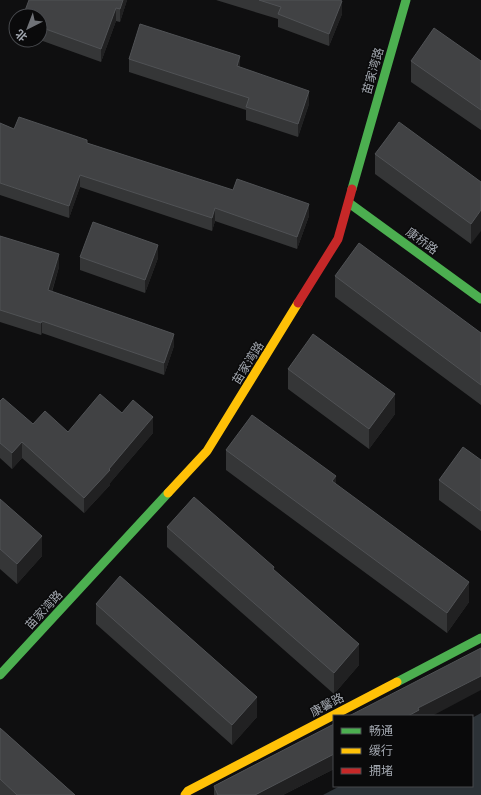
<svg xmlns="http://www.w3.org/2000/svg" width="481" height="795" font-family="'IBM Plex Sans','Noto Sans SC',sans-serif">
<rect width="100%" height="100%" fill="#0f0f10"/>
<path fill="#2c3237" d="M481 713V795H323L340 786H472V718Z"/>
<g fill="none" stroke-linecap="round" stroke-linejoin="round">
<path stroke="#4caf50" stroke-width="9" d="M352 189 406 0
M349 203 481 299
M0 675 168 493
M397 682 481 638"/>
<path stroke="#ffc107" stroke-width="9" d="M168 493 207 451 298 303
M185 795 188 791 397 682"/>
<path stroke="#c62828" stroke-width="9" d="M298 303 338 239 352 189"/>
</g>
<path fill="#353637" d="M127 0 120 22 116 21 101 62 40 40V16Z
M216 0H340L342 14 329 46 278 27V19Z
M129 59 240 67 309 104 298 137 246 120V110L129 72Z
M411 61H481V130L411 82Z
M0 123 14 129 87 143 309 216 297 249 215 221 212 231 80 187 69 218 0 195Z
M375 154 481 182 471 244 375 174Z
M0 236 59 267 52 292 174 346 164 375 42 333 41 335 0 322Z
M80 257 158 258 145 293 80 270Z
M335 276 481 333V405L335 297Z
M288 369 395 414 369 449 288 389Z
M0 401 33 424 68 432 122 413 153 433 110 483V485L84 513 22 458 12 469 0 458Z
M226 450 336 484 469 602 447 633 226 470Z
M481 460V531L439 500V480Z
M0 499 42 556 17 584 0 569Z
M167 527 274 570 359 665 334 694 167 547Z
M96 604 257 717 232 745 96 624Z
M334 724V769L283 795H214V786Z
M0 728 75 795H0Z"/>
<path fill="#212122" d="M123 0H127L120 22V9Z
M342 1V14L329 46V34Z
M116 8V21L101 62V49Z
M240 56V69L237 66Z
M309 91V104L298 137V124Z
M80 175V187L69 218V206Z
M309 204V216L297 249V237Z
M215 208V221L212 231V218Z
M481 210V231L471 244V224Z
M158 245V258L145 293V280Z
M59 254V267L48 303V290Z
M42 321V333L41 335V323Z
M174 334V346L164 375V363Z
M395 394V414L369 449V429Z
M153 417V433L110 483V485L84 513V498Z
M22 442V458L12 469V453Z
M336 476V496L332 481Z
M42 536V556L17 584V564Z
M469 582V602L447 633V613Z
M359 644V665L334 694V673Z
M481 676V690L432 716H408L418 708Z
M257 697V717L232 745V725Z
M334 754V769L283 795H255Z"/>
<path fill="#414244" stroke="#505255" d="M29 0H123L120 9 116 8 101 49 40 27V16H23Z
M259 0H340L342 1 329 34 278 14 281 7Z
M140 24 240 56 237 66 309 91 298 124 246 107 249 98 129 59Z
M434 28 481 61V110L411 61Z
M19 117 87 140V143L233 190 237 179 309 204 297 237 215 208 212 218 80 175 69 206 0 183V123L14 129Z
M399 122 481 182V210L471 224 375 154Z
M93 222 158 245 145 280 80 257Z
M0 236 59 254 48 290 174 334 164 363 42 321 41 323 0 310Z
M359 243 481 333V385L335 276Z
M313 334 395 394 369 429 288 369Z
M100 394 122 413 133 400 153 417 109 469 110 470 84 498 22 442 12 453 0 443V401L3 398 33 424 45 411 68 432Z
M252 415 336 476 332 481 469 582 447 613 226 450Z
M463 447 481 460V511L439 480Z
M194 497 274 567 273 569 359 644 334 673 167 527Z
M0 499 42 536 17 564 0 549Z
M120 576 257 697 232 725 96 604Z
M481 648V676L418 708 419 710 408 716H349Z
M334 724V754L255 795H218L214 786Z
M0 728 75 795H17L0 779Z"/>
<g text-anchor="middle" stroke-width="3" stroke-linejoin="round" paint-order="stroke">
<g font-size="12" fill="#a2a7af" stroke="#0a0a0b">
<text transform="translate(373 71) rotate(-74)" y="4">苗家湾路</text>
<text transform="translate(422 241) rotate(36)" y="4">康桥路</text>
<text transform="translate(248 363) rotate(-58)" y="4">苗家湾路</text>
<text transform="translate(44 610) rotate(-47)" y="4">苗家湾路</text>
<text transform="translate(327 705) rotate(-28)" y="4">康馨路</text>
</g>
</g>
<rect x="333" y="715" width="140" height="72" fill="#0a0a0b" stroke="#47494d"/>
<rect x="341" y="728" width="20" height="6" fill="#4caf50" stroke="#47494d"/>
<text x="369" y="735" font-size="12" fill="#a2a7af">畅通</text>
<rect x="341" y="748" width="20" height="6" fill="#ffc107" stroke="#47494d"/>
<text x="369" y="755" font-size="12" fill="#a2a7af">缓行</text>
<rect x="341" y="768" width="20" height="6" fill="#c62828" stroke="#47494d"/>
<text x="369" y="775" font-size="12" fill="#a2a7af">拥堵</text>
<g transform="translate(28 28) rotate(222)"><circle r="19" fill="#0a0a0b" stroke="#47494d"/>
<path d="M0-3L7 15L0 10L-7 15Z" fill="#6f7277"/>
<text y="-6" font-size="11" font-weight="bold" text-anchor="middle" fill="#a2a7af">北</text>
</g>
</svg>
